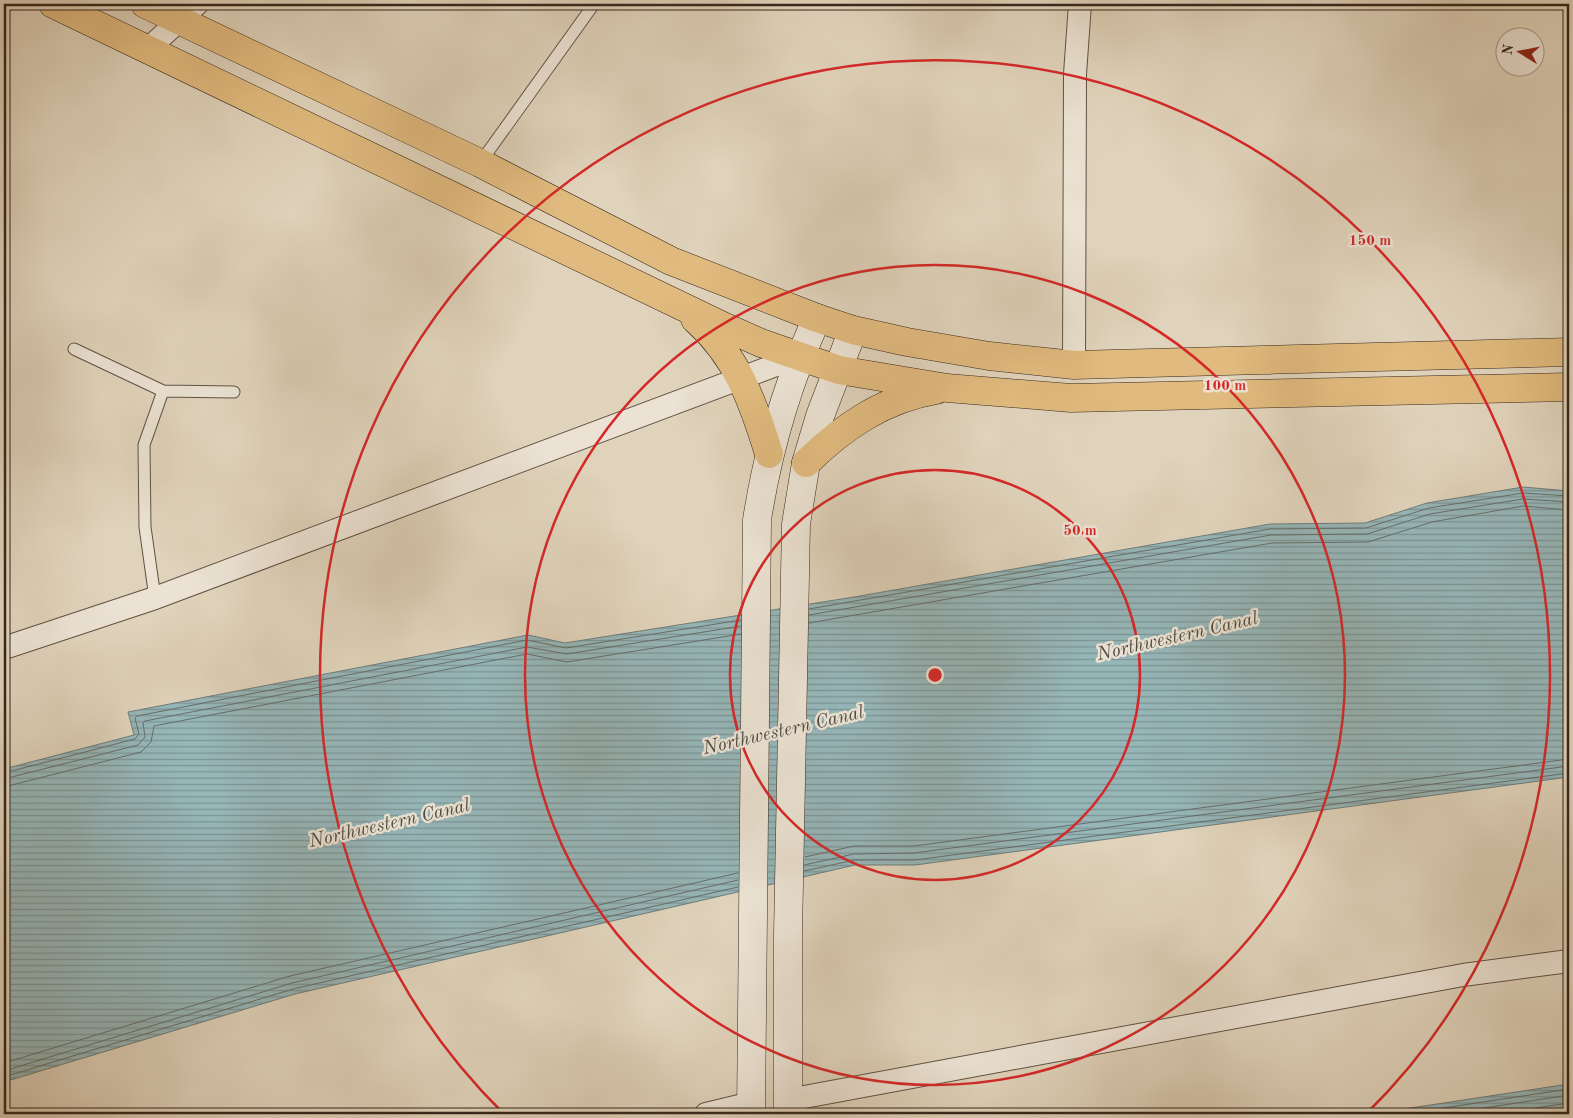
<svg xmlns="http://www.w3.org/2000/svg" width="1573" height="1118" font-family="'Old Standard TT',serif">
<defs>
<pattern id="water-rules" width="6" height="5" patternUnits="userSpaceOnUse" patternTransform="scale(1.25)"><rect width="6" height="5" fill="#96b6b8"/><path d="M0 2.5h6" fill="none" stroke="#7b9495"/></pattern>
</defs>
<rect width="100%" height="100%" fill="#e0d3bb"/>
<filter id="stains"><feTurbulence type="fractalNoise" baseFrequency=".004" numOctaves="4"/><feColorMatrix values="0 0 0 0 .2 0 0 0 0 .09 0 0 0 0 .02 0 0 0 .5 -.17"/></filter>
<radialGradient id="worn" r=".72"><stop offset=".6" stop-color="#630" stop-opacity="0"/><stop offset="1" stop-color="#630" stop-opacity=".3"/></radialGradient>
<path fill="url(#water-rules)" stroke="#6f7d7a" d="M1523 487 1569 491V777L915 865H855L295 994 4 1082V769L134 735 128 712 528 635 565 643 854 597 1270 524 1365 523 1427 503Z
M1569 1084V1114H1371Z"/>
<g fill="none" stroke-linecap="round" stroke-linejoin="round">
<path stroke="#666e6a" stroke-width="1" d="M809 609 1270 529 1366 528 1429 508 1523 493 1569 496
M809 615 1271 535 1367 534 1430 514 1523 499 1569 502
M809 623 1272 543 1368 542 1432 522 1523 506 1569 510
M4 773 135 739 139 734 135 718 137 716 527 640 566 648 741 620
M4 779 138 745 145 737 143 723 145 721 527 647 567 654 741 626
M4 787 141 752 151 742 154 726 527 654 567 662 741 634
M805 857 854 846H914L1569 759
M804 865 854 854 914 853 1569 766
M804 871 855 860H915L1569 773
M4 1063 290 976 738 873
M4 1071 292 983 738 880
M4 1077 293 989 738 887
M1404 1114 1569 1089
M1445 1114 1569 1095
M1495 1114 1569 1103"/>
<g stroke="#605244" stroke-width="13">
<path id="service" d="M480 163 594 4
M74 349 163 391 234 392
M155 598 145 527 144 445 163 391"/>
</g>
<g stroke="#605244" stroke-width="24">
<path id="minor" d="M147 50 197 4
M1074 365 1075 74 1080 4
M4 648 155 598 800 356
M788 1100 1463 975 1569 961
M706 1114 752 1103"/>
</g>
<g stroke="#35271d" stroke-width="29">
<path id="secondary" d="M751 1114 757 520C768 449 787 384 817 318
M788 1114V935L796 524 806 463 820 416 853 330"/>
</g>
<g stroke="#35271d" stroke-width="29">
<path id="primary" d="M53 4 725 327 761 343 839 370 947 388 1071 398 1569 387
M145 4 480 163 671 261 817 318 853 330 907 342 989 356 1074 365 1569 352
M695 319C737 356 753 402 769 454
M806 463C843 427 883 399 936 390"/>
</g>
<use href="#service" stroke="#ebe2d3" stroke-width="11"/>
<use href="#minor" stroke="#ebe2d3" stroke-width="22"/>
<use href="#secondary" stroke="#ebe2d3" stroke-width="28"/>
<use href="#primary" stroke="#e0ba7e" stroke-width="28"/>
</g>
<g fill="none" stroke="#d62828" stroke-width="2.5">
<circle cx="935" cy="675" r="205"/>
<circle cx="935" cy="675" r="410"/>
<path d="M504 1114A615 615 0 1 1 1366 1114"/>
</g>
<g text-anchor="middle" stroke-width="5" stroke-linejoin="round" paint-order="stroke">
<g font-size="19" font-style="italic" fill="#4d4b44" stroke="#ebe2d3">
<text transform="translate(1177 635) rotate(-13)" y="7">Northwestern Canal</text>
<text transform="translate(783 729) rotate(-13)" y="7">Northwestern Canal</text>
<text transform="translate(389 822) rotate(-13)" y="7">Northwestern Canal</text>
</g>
</g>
<circle cx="935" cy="675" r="8" fill="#d62828" stroke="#ebe2d3" stroke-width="2.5"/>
<g font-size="15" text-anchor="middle" font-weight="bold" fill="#d62828" stroke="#ebe2d3" stroke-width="5" stroke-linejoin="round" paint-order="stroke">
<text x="1370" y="245">150 m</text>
<text x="1225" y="390">100 m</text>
<text x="1080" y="535">50 m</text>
</g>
<rect width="1573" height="1118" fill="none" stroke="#e0d3bb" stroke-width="20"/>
<rect x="5" y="5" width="1563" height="1108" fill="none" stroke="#35271d" stroke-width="2.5"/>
<rect x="10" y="10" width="1553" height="1098" fill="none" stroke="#35271d"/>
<g transform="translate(1520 52) rotate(280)"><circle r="24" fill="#ebe2d3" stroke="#a2978a"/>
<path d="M0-4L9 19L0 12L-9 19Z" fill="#8f2418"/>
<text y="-8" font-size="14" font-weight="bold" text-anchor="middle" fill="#35271d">N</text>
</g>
<rect width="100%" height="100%" filter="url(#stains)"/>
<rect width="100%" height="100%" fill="url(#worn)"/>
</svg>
